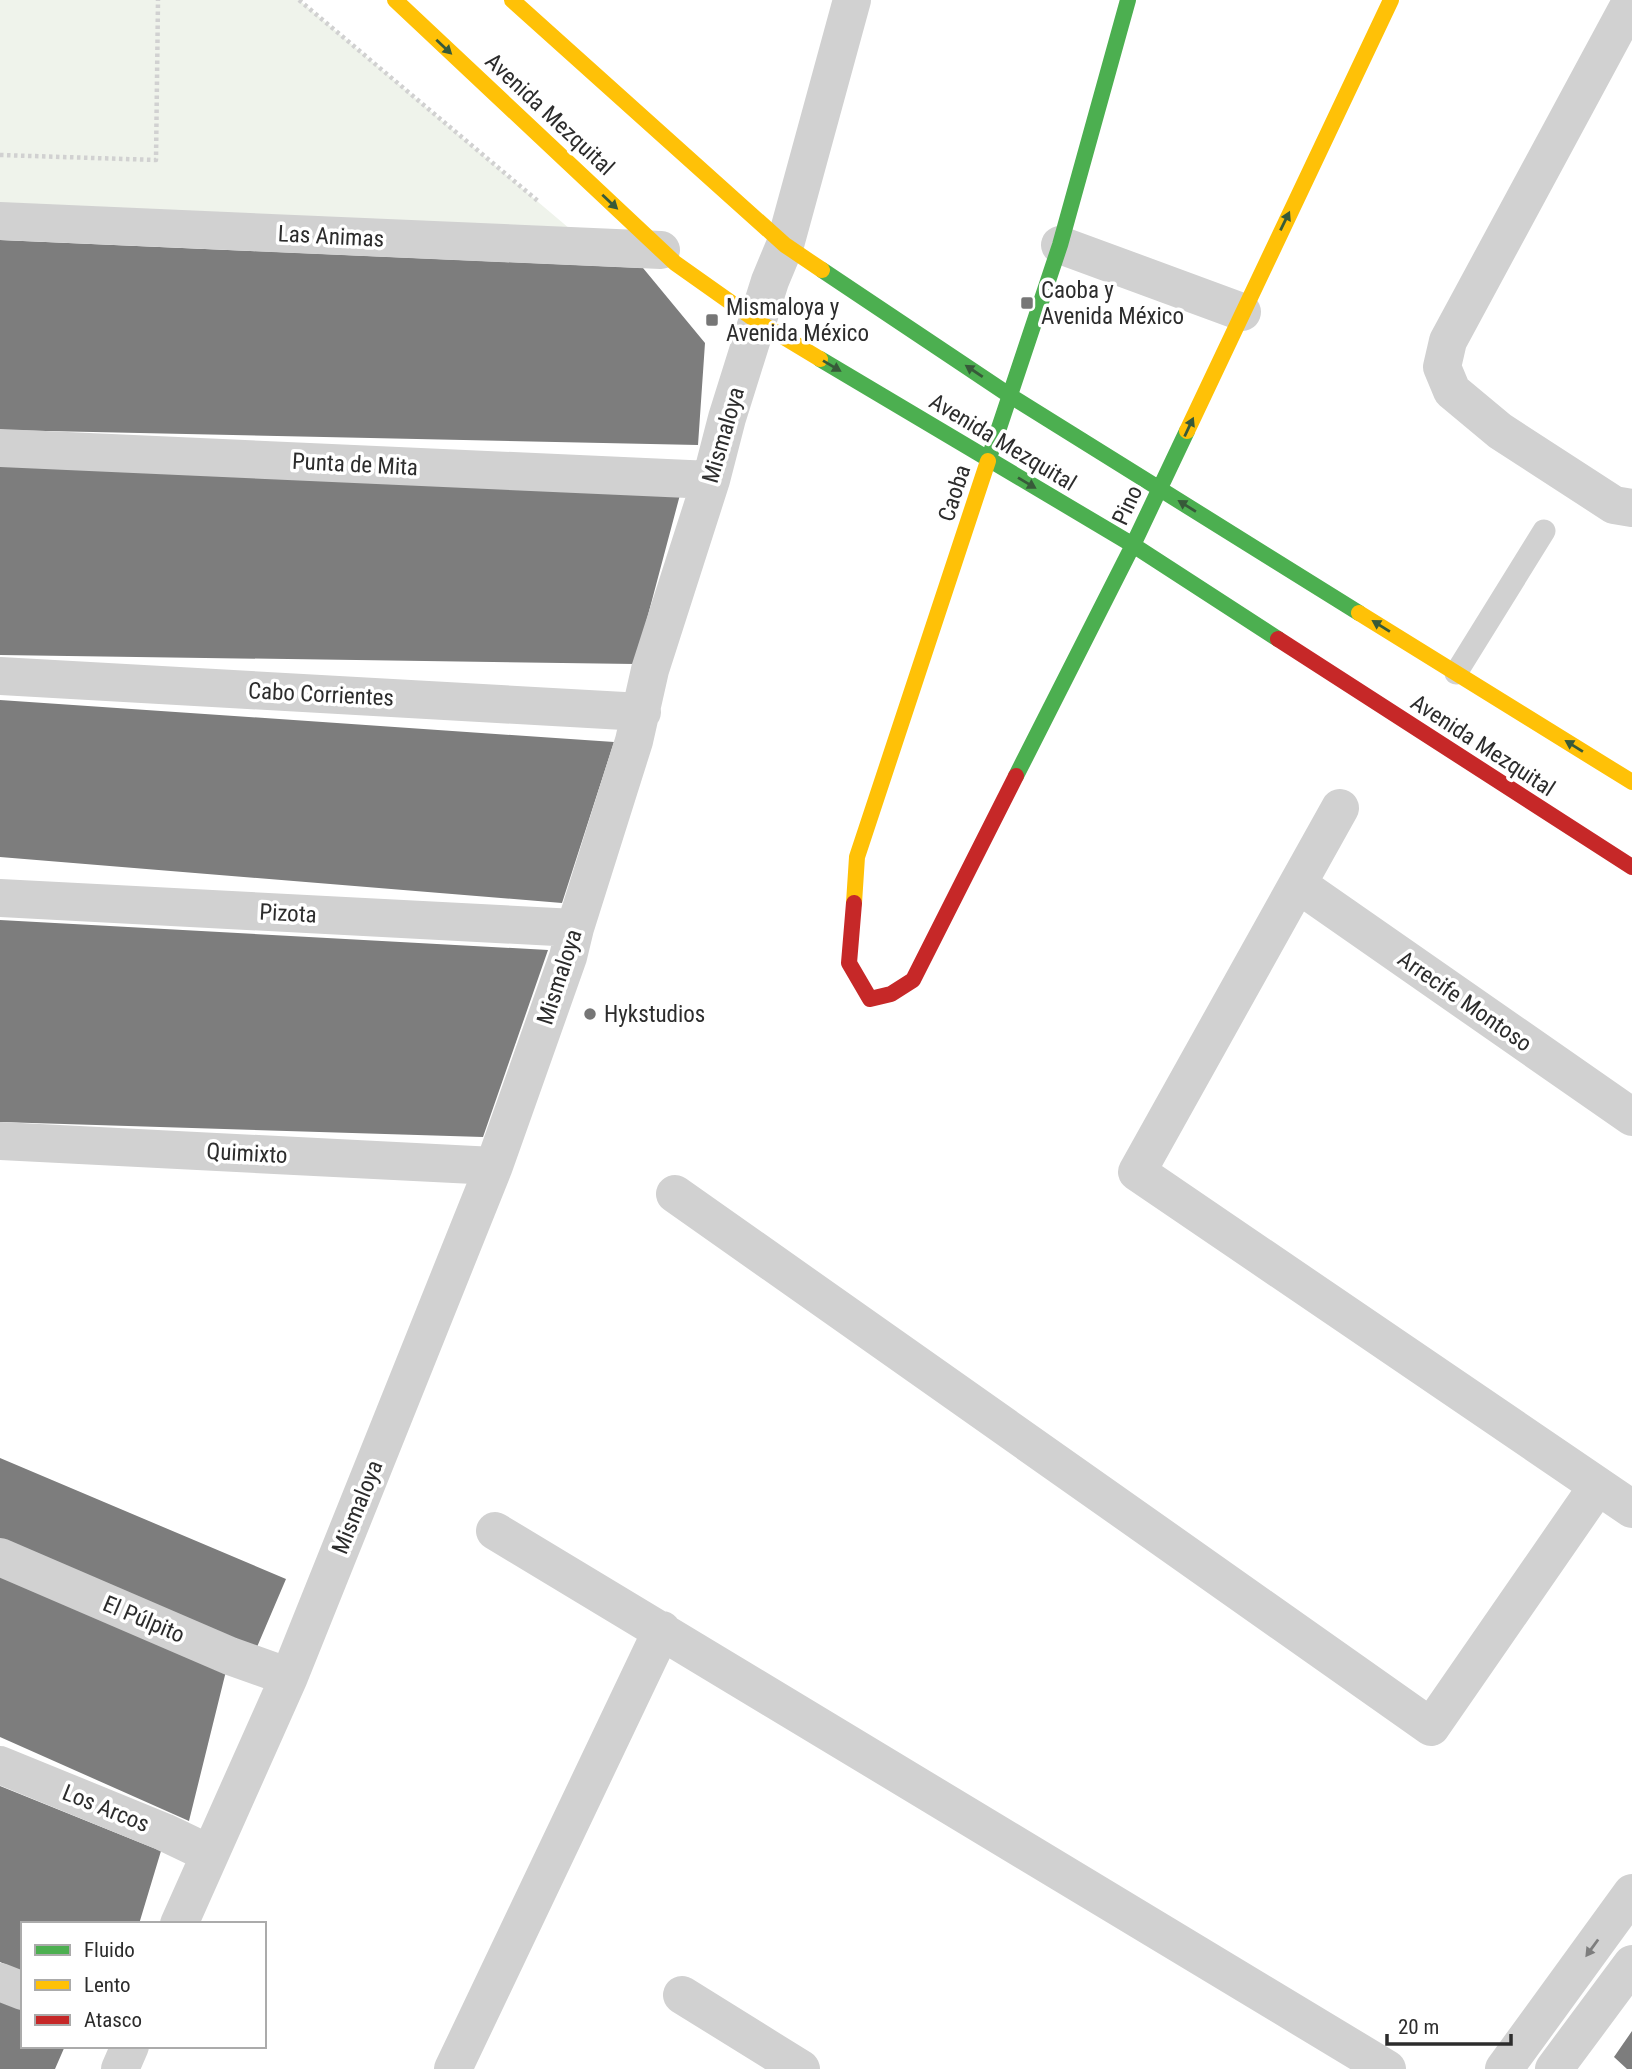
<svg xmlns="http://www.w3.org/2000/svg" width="1632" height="2069" font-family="'Roboto Condensed',sans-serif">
<rect width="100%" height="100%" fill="#fff"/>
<path fill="#eff3eb" d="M0 0H299L583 240 0 213Z"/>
<path fill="#7d7d7d" d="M0 240 643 268 705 343 698 445 0 430Z
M0 465 681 491 635 664 0 655Z
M0 700 614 742 562 903 0 857Z
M0 920 548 950 483 1137 0 1122Z
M0 1458 286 1579 254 1654 0 1547Z
M0 1571 228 1663 189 1821 0 1737Z
M0 1786 161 1851 139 1924H23V1972L0 1962Z
M0 1993 23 2001V2046H65L55 2069H0Z
M1632 2031V2069H1627L1614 2057Z"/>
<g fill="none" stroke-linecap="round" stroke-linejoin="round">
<path stroke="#d1d1d1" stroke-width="4.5" stroke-dasharray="3.5 3.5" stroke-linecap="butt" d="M299 0 539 202
M0 155 156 160 158 0"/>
<path stroke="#d1d1d1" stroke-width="23" d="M1456 673 1544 531"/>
<path stroke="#d1d1d1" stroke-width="38" d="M1632 0 1448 341 1442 367 1452 391 1500 431 1614 505 1632 508
M0 221 661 250
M1060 245 1242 312
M0 448 711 480
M0 676 642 712
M1340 808 1137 1172 1632 1509
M1299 885 1632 1117
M0 898 575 928
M0 1141 494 1166
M675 1194 1431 1727 1597 1487
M495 1531 1387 2069
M0 1557 230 1656 289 1677
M0 1765 164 1832 210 1854
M179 1924 289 1677 494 1166 568 957 575 928 634 741 650 670 711 480 727 418 770 281 785 245 852 0
M0 1982 23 1991
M682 1995 801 2069
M120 2069 130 2046
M453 2069 662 1630
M1504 2069 1632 1893
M1554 2069 1632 1964"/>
<path stroke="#4caf50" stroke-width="16" d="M822 270 1009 395 1359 613
M820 359 1133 545 1278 639
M988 461 1060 245 1128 0
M1016 776 1133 545 1187 431"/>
<path stroke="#ffc107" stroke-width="16" d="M395 0 675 263 757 321 820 359
M512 0 785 245 822 270
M1187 431 1391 0
M1359 613 1632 782
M854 903 857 857 988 461"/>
<path stroke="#c62828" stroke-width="16" d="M1278 639 1632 867
M854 903 849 963 870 999 891 994 913 980 1016 776"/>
</g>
<defs><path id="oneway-solid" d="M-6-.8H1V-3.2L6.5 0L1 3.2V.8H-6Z" transform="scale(1.75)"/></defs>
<g fill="#375a39">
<use href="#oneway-solid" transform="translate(444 47) rotate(43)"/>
<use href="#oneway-solid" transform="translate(610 202) rotate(43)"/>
<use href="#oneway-solid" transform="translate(1285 221) rotate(-64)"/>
<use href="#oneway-solid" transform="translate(832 366) rotate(31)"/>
<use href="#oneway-solid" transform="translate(974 371) rotate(-146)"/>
<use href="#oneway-solid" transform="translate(1189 427) rotate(-65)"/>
<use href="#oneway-solid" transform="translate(1027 483) rotate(31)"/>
<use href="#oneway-solid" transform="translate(1187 506) rotate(-148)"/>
<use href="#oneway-solid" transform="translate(1381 626) rotate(-148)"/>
<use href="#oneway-solid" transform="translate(1574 746) rotate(-148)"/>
</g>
<use fill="#7e7e7e" href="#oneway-solid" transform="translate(1592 1948) rotate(126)"/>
<g fill="#767676" stroke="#fff" stroke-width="2.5">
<rect x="1020" y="296" width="14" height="14" rx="3.5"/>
<rect x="705" y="313" width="14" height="14" rx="3.5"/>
<circle cx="590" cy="1014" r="7"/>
</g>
<g text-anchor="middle" stroke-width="7" stroke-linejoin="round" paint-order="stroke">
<g font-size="23" fill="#2c2c2c" stroke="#fff">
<text transform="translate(550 114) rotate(43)" y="8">Avenida Mezquital</text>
<text transform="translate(331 236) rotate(3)" y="8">Las Animas</text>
<text transform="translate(723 435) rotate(-74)" y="8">Mismaloya</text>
<text transform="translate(1003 442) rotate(31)" y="8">Avenida Mezquital</text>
<text transform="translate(355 464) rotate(3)" y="8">Punta de Mita</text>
<text transform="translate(954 493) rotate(-72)" y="8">Caoba</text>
<text transform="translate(1127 505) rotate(-65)" y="8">Pino</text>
<text transform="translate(321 694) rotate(3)" y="8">Cabo Corrientes</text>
<text transform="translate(1483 745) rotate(33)" y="8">Avenida Mezquital</text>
<text transform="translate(288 913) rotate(3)" y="8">Pizota</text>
<text transform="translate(559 977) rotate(-72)" y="8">Mismaloya</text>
<text transform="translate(1465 1001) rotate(35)" y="8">Arrecife Montoso</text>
<text transform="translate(247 1153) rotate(3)" y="8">Quimixto</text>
<text transform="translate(357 1507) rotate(-68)" y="8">Mismaloya</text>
<text transform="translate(144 1619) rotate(23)" y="8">El Púlpito</text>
<text transform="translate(106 1808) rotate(22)" y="8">Los Arcos</text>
</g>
<g font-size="23" fill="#2c2c2c" stroke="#fff" text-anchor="start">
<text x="1041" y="298">Caoba y<tspan x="1041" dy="26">Avenida México</tspan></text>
<text x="726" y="315">Mismaloya y<tspan x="726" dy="26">Avenida México</tspan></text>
<text x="604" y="1022">Hykstudios</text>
</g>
</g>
<rect x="21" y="1922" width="245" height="126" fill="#ffffff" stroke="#ababab" stroke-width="2"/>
<rect x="35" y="1945" width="35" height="10" fill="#4caf50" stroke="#ababab" stroke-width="2"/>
<text x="84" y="1957" font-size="21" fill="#2c2c2c">Fluido</text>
<rect x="35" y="1980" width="35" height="10" fill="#ffc107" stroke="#ababab" stroke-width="2"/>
<text x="84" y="1992" font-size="21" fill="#2c2c2c">Lento</text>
<rect x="35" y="2015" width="35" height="10" fill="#c62828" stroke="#ababab" stroke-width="2"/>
<text x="84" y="2027" font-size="21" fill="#2c2c2c">Atasco</text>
<path d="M1387 2034v10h124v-10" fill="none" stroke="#2c2c2c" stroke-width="3.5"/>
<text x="1398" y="2034" font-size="21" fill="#2c2c2c" stroke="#ffffff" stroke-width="5" paint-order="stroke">20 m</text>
</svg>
